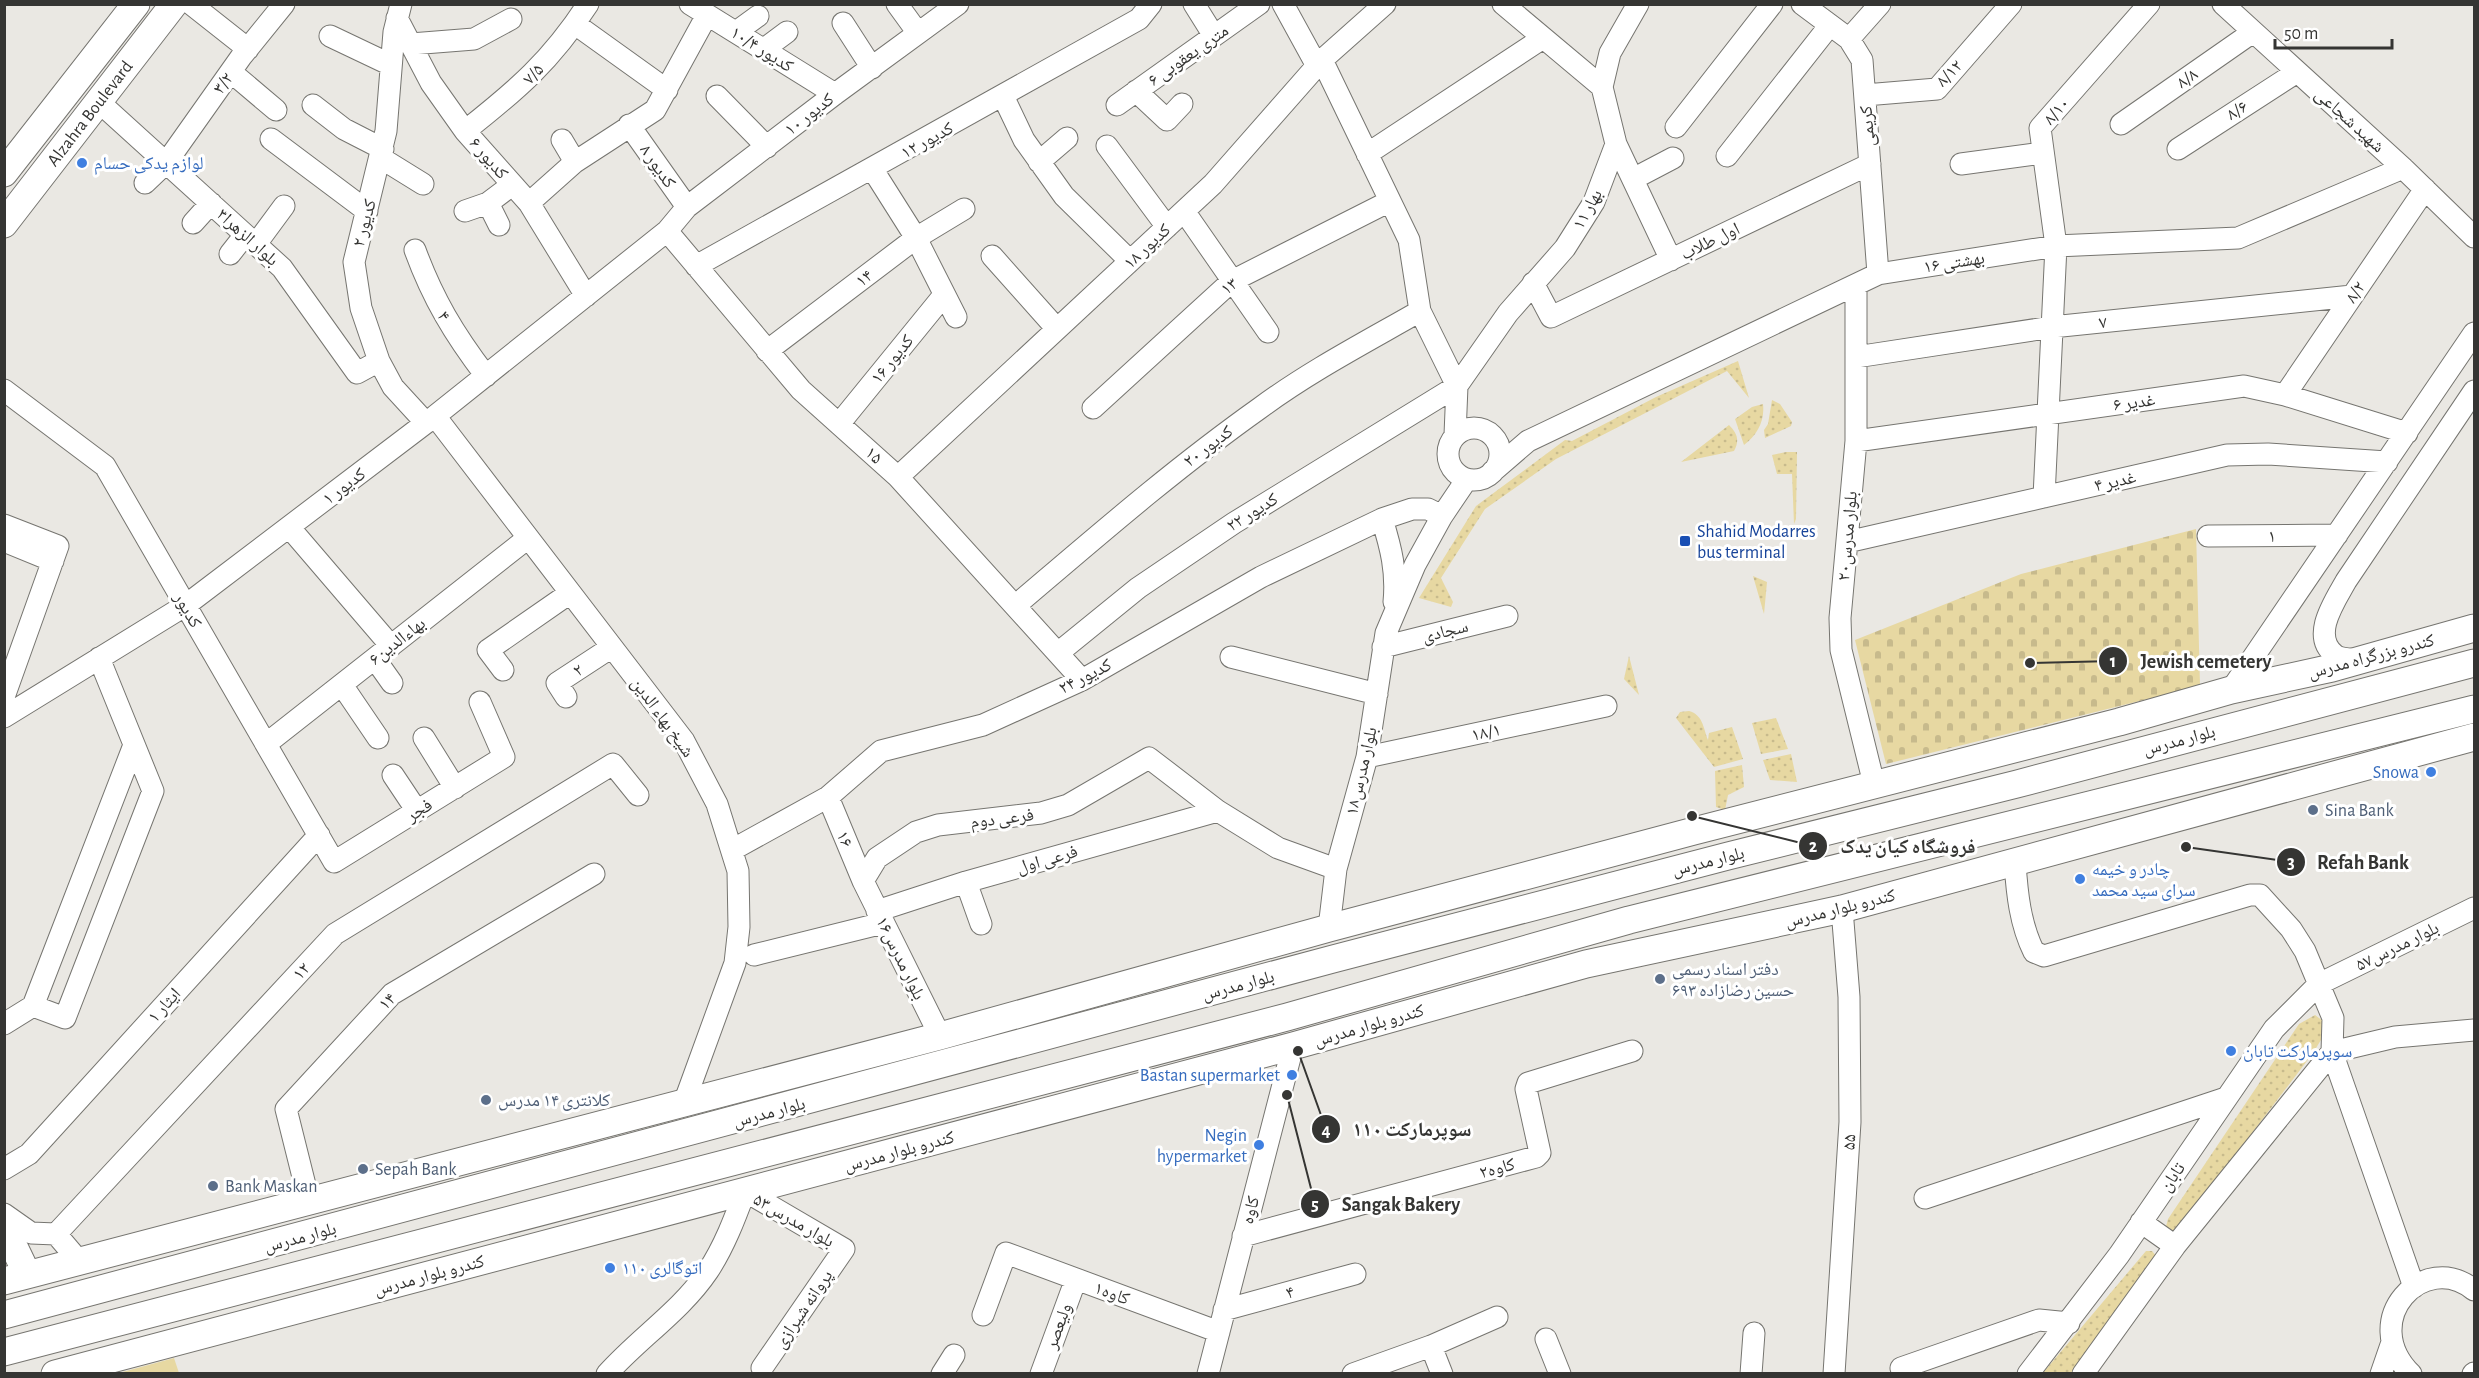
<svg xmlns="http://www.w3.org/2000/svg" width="2479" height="1378" font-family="'Alegreya Sans','Noto Naskh Arabic',sans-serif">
<defs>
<pattern id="grass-dots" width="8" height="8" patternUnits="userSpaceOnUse" patternTransform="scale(1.5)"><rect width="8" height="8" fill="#e7d8a2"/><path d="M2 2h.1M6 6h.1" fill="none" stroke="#c7ba8c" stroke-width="1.8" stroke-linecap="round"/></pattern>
<pattern id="cemetery-stones" width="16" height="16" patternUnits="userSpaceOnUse" patternTransform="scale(1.5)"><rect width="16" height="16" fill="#e7d8a2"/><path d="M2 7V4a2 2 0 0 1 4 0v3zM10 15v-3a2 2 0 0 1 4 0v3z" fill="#c7ba8c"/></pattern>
</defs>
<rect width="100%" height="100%" fill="#eae8e3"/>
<path fill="url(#grass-dots)" d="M1738 361 1749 398 1727 371 1556 459 1485 509 1441 578 1453 602 1451 607 1419 598 1476 506 1565 440 1572 441 1656 397Z
M1772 400 1780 404 1792 422 1791 426 1765 438 1764 430 1768 424Z
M1763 404C1765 421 1757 435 1744 445L1735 419 1752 407Z
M1729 425C1737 433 1740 440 1734 451L1681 462Z
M1786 452H1797L1796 519 1794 524 1792 474H1777L1772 455Z
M1753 576 1767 582 1764 614Z
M1629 656 1639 695 1624 679Z
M1689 711C1703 715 1703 727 1708 740L1709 733 1732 727 1743 759 1714 767 1676 718 1680 712Z
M1776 718 1788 749 1761 754 1752 723Z
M1791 754 1797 782 1770 780 1763 760Z
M1742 765 1744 787 1728 795 1725 810 1716 807 1715 771Z
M2315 1015 2323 1021 2324 1035 2313 1053 2175 1234 2165 1230 2168 1219 2299 1024Z
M2146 1251H2152L2157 1257 2071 1373 2042 1374Z"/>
<path fill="url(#cemetery-stones)" d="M2196 529 2200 686 1886 764 1855 640 2021 574Z"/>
<path fill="#e7d8a2" d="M174 1358 179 1373H119Z"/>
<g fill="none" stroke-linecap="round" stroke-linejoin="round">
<g stroke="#767570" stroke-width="23">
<path id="minor" d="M191 4 248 49
M401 4 394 32 386 131 354 262 361 308 379 361 393 387 426 423
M690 4 835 94
M897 4 918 33
M1194 4 1214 36
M1283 4 1317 66
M1503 4 1602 87
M1802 4 1849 39 1862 60 1878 274
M2223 4 2403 168 2474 237
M397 18 431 83 465 131 529 203 586 296
M843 23 872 68
M575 24 667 90
M736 32 758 16
M330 36 391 65
M1849 39 1880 4
M411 44 474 39 511 19
M764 49 787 32
M1322 60 1409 240 1420 311 1457 386 1455 435
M231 72 276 110
M1136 91 1167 120 1182 104
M1865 95 1937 89 2011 4
M717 96 767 147
M1003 96 1024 140 1064 196 1124 255 1128 263
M99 102 282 268 357 373 379 361
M313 105 344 129 383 149
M1117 105 1259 4
M2121 124 2253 32
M629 125 687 207
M1676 127 1772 4
M465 131C517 90 551 61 588 4
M271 139 367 211
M562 140 575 162
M1616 144 1671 260
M1107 146 1167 227
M2178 149 2297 72
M1367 154 1543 38
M1727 156 1830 25
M381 158 423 184
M1039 162 1067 138
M1961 164 2043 153
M873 170 916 238 956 317
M1633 179 1673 158
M145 183 166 163 241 57 284 4
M488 203 499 225
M529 203 575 162 655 110 707 15
M465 211 488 203 512 185
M1184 211 1268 332
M193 223 211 203
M667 231 801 390 898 477 1082 680
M256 244 284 206
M415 250C433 299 454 334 486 376
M230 254 245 235
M992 256 1057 329
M696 266 1139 19 1151 4
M1533 283 1551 317 1870 164
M1856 285V441L1840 618 1841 650 1874 784
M767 351 916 238 964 209
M1856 357 2052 327 2352 296
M4 390 105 466 334 862 504 757 480 702
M2285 395 2425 189
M1093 408 1232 281 1390 201
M435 416 684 741 717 804 738 871 739 927 735 963 684 1103
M839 424 944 295
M1448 454a26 26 0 1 1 52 0a26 26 0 1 1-52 0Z
M1856 441 2244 386 2285 395 2407 433
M1492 472 1528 441 1878 274 2056 246 2238 238 2403 168
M898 477 1213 184 1322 60 1385 4
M2044 497 2056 246 2040 128 2149 4
M1382 519C1391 548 1397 572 1394 602
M4 525 58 546 4 697
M289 527 391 646
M2208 536 2337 535
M4 541 53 561
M1847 542 2227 455 2268 454 2387 462
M1015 606C1095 538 1174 469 1260 408 1310 371 1366 342 1420 311
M1383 647 1507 616
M1058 653 1138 588 1234 523 1457 386 1508 313 1565 248 1594 202 1616 144 1602 87 1610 53 1638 4
M1231 657 1377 694
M99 658 153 791 65 1018 33 1006 134 745
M375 659 392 683
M2358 660C2352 659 2340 659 2335 655 2310 636 2335 601 2346 581L2474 391
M503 670 488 650 570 593
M342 685 378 738
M2231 690 2474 333
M566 697 557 683 612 647
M4 717 186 605 435 416 667 231 687 207 835 94 958 4
M424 738 455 788
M266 744 528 538
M1367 757 1606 706
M393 775 417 811
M828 797 863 881 940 1036
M732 850 828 797 881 751 983 725 1082 680 1261 577 1382 519 1412 509H1428L1442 516
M2015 863C2017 893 2020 924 2034 952L2044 956 2250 895H2260L2291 929 2305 951 2333 1018 2332 1052 2414 1287
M863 881 877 858 916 832 938 825 1041 813 1068 805 1149 758 1218 811 1278 848 1336 869
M966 882 981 924
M877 911 966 882 1218 811
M1329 928 1336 869 1367 757 1386 633 1415 565 1442 516 1467 479
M754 955 883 923
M4 1024 33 1006
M4 1169 29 1154 319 835
M1925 1198 2226 1098
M309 1201 286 1109 392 994 594 874
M4 1214 31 1233 56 1234 335 934 613 764 638 795
M2141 1222 2175 1246
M56 1234 79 1261
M1243 1236 1536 1157 1540 1153 1526 1089 1528 1083 1632 1051
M1224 1310 1355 1274
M983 1315 1006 1253 1219 1332
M1546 1339 1560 1374
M1431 1346 1442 1374
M1901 1368 2039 1320 2069 1323
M607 1374C639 1338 681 1311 708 1271 724 1247 735 1218 745 1191L844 1249 762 1368
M942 1374 954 1355
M1041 1374 1076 1279
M1208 1374 1293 1046
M1353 1374 1431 1346 1497 1317
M1751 1374 1754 1333
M1834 1374 1850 1122 1849 997 1842 909
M2028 1374 2119 1255 2274 1029 2319 984 2474 908
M2083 1374 2175 1246 2332 1052 2395 1037 2474 1030
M2381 1374 2391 1345
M2411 1374C2357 1320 2424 1249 2474 1290
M2473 1374 2474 1373"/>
</g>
<g stroke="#767570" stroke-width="29">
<g id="major">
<path d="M4 173 136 4"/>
<path id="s1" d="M4 224 174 4"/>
<path d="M4 1226 27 1274"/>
<path d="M4 1281 940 1036 1329 928 1694 831 2119 722 2231 690 2332 668 2474 628"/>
<path d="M4 1315 1333 959 1728 856 2017 784 2474 663"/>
<path d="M4 1352 1287 1017 1629 920 2474 709"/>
<path d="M55 1374 1293 1046 1586 964 1842 909 2474 737"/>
</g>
</g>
<use href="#minor" stroke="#fff" stroke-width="21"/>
<use href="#major" stroke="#fff" stroke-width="27"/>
</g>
<g fill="#3f7fe0" stroke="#fff" stroke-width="2">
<circle cx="82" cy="163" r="6"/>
<circle cx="2431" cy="772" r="6"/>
<circle cx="2080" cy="879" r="6"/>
<circle cx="2231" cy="1051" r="6"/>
<circle cx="1292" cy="1075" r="6"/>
<circle cx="1259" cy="1145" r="6"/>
<circle cx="610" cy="1268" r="6"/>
</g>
<rect fill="#1a4fb4" stroke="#fff" stroke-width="2" x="1679" y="535" width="12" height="12" rx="3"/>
<g fill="#5c6f8a" stroke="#fff" stroke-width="2">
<circle cx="2313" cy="810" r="6"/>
<circle cx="1660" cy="979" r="6"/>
<circle cx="486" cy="1100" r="6"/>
<circle cx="363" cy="1169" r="6"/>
<circle cx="213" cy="1186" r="6"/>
</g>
<g text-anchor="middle" stroke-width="6" stroke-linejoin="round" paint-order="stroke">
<g font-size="18" fill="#353533" stroke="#fff">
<text transform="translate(762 49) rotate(32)" y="6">کدیور ۱۰/۴</text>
<text transform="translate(1188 55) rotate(-35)" y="6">۶ متری یعقوبی</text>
<text transform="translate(1949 73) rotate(-46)" y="6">۸/۱۲</text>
<text transform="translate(533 74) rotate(-46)" y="6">۷/۵</text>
<text transform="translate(2187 78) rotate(-35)" y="6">۸/۸</text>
<text transform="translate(223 83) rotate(-54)" y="6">۳/۲</text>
<text transform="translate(2237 110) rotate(-33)" y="6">۸/۶</text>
<text transform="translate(2056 111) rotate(-49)" y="6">۸/۱۰</text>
<text dy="6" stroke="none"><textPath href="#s1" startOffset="140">Alzahra Boulevard</textPath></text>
<text transform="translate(809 114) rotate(-38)" y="6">کدیور ۱۰</text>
<text transform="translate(2350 120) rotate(42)" y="6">شهید شجاعی</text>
<text transform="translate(1867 126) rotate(-94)" y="6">کریمی</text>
<text transform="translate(927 140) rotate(-29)" y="6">کدیور ۱۲</text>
<text transform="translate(489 158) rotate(49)" y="6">کدیور ۶</text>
<text transform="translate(658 166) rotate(55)" y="6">کدیور ۸</text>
<text transform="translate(1587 209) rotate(-61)" y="6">بهار ۱۱</text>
<text transform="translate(364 223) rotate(-75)" y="6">۲ کدیور</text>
<text transform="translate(248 237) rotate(42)" y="6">بلوار الزهرا۳</text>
<text transform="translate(1710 241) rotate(-26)" y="6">اول طلاب</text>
<text transform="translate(1147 246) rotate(-43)" y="6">کدیور ۱۸</text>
<text transform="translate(1954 262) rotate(-9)" y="6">۱۶ بهشتی</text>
<text transform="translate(864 278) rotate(-37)" y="6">۱۴</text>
<text transform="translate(1229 286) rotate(-37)" y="6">۱۳</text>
<text transform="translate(2355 292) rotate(-56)" y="6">۸/۲</text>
<text transform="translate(444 316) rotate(61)" y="6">۴</text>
<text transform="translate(2103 322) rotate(-6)" y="6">۷</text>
<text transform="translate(892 359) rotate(-51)" y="6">کدیور ۱۶</text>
<text transform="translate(2134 402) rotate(-8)" y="6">غدیر ۶</text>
<text transform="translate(1208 446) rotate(-37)" y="6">کدیور ۲۰</text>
<text transform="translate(874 455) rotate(42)" y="6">۱۵</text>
<text transform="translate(2115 481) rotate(-13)" y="6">غدیر ۴</text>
<text transform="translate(344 486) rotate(-37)" y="6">کدیور ۱</text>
<text transform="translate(1252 512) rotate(-32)" y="6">کدیور ۲۲</text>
<text transform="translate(1847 536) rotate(-85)" y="6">بلوار مدرس۲۰</text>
<text transform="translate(2272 536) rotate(-1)" y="6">۱</text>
<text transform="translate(188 610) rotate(60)" y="6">کدیور</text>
<text transform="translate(1445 631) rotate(-14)" y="6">سجادی</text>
<text transform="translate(397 641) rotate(-38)" y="6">۶بهاءالدين</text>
<text transform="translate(2371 656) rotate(-15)" y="6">کندرو بزرگراه مدرس</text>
<text transform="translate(578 670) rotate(-33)" y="6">۲</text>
<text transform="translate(1085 676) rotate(-27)" y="6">کدیور ۲۴</text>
<text transform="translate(663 717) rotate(54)" y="6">شیخ بهاء الدین</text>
<text transform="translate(1486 732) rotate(-12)" y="6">۱۸/۱</text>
<text transform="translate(2179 740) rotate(-15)" y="6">بلوار مدرس</text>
<text transform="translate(1361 771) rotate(-77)" y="6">بلوار مدرس۱۸</text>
<text transform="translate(419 810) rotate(-32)" y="6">فجر</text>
<text transform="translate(1002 818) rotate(-7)" y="6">فرعی دوم</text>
<text transform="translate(845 839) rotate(67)" y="6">۱۶</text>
<text transform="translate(1047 859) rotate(-16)" y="6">فرعی اول</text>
<text transform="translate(1708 861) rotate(-14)" y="6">بلوار مدرس</text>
<text transform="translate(1840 908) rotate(-14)" y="6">کندرو بلوار مدرس</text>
<text transform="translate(2397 946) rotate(-26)" y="6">بلوار مدرس۵۷</text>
<text transform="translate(901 958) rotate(64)" y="6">بلوار مدرس۱۶</text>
<text transform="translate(301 971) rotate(-47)" y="6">۱۲</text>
<text transform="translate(1238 985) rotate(-15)" y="6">بلوار مدرس</text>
<text transform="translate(387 1001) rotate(-43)" y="6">۱۴</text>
<text transform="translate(164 1005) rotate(-48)" y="6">ایثار ۱</text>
<text transform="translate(1369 1025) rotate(-16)" y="6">کندرو بلوار مدرس</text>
<text transform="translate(769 1112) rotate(-15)" y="6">بلوار مدرس</text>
<text transform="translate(1849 1142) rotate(-86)" y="6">۵۵</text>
<text transform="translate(899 1151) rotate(-15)" y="6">کندرو بلوار مدرس</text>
<text transform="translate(1497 1168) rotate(-15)" y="6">کاوه۲</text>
<text transform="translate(2172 1177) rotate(-56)" y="6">تابان</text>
<text transform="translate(1250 1210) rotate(-75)" y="6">کاوه</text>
<text transform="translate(794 1220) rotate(30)" y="6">بلوار مدرس۵۳</text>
<text transform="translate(300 1237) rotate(-15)" y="6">بلوار مدرس</text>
<text transform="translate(429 1275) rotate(-15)" y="6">کندرو بلوار مدرس</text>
<text transform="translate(1290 1292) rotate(-16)" y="6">۴</text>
<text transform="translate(1112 1293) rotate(21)" y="6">کاوه۱</text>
<text transform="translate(803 1309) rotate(-56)" y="6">پروانه شیرازی</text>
<text transform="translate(1058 1326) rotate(-70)" y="6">ولیعصر</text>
</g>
<g font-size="18" fill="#366cbe" stroke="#fff" text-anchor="start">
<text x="94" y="169">لوازم یدکی حسام</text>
<text x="2419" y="778" text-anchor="end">Snowa</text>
<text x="2092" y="875">چادر و خیمه<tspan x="2092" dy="21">سرای سید محمد</tspan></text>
<text x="2243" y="1057">سوپرمارکت تابان</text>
<text x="1280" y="1081" text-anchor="end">Bastan supermarket</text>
<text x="1247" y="1141" text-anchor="end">Negin<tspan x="1247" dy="21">hypermarket</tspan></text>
<text x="622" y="1274">اتوگالری ۱۱۰</text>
</g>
<g font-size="18" fill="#164399" stroke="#fff" text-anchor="start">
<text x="1697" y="537">Shahid Modarres<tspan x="1697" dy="21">bus terminal</tspan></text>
</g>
<g font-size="18" fill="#4e5e75" stroke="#fff" text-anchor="start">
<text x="2325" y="816">Sina Bank</text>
<text x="1672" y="975">دفتر اسناد رسمی<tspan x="1672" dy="21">۶۹۳ حسین رضازاده</tspan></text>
<text x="498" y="1106">کلانتری ۱۴ مدرس</text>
<text x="375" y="1175">Sepah Bank</text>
<text x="225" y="1192">Bank Maskan</text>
</g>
</g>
<path fill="none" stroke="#353533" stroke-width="2" d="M2030 663L2113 661M1692 816L1813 846M2186 847L2291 862M1298 1051L1326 1129M1287 1095L1315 1204"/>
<g fill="#353533" stroke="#fff" stroke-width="2">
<circle cx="2030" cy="663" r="6"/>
<circle cx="1692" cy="816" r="6"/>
<circle cx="2186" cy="847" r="6"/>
<circle cx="1298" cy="1051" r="6"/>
<circle cx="1287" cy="1095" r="6"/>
<circle cx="2113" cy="661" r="15"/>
<circle cx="1813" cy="846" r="15"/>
<circle cx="2291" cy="862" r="15"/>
<circle cx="1326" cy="1129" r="15"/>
<circle cx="1315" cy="1204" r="15"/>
</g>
<g font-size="18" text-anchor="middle" font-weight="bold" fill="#fff">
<text x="2113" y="667">1</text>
<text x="1813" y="852">2</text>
<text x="2291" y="868">3</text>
<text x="1326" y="1136">4</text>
<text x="1315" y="1210">5</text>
</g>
<g font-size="20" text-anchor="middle" font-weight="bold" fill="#353533" stroke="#fff" stroke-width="6" stroke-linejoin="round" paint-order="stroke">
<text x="2206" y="668">Jewish cemetery</text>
<text x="1908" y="853">فروشگاه کیان یدک</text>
<text x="2363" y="869">Refah Bank</text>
<text x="1412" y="1136">سوپرمارکت ۱۱۰</text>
<text x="1401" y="1211">Sangak Bakery</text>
</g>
<rect width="2479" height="1378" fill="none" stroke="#353533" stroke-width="12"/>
<path d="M2275 39v9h117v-9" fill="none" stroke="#353533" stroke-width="3"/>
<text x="2284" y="39" font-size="18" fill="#353533" stroke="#ffffff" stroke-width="4.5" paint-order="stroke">50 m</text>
</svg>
